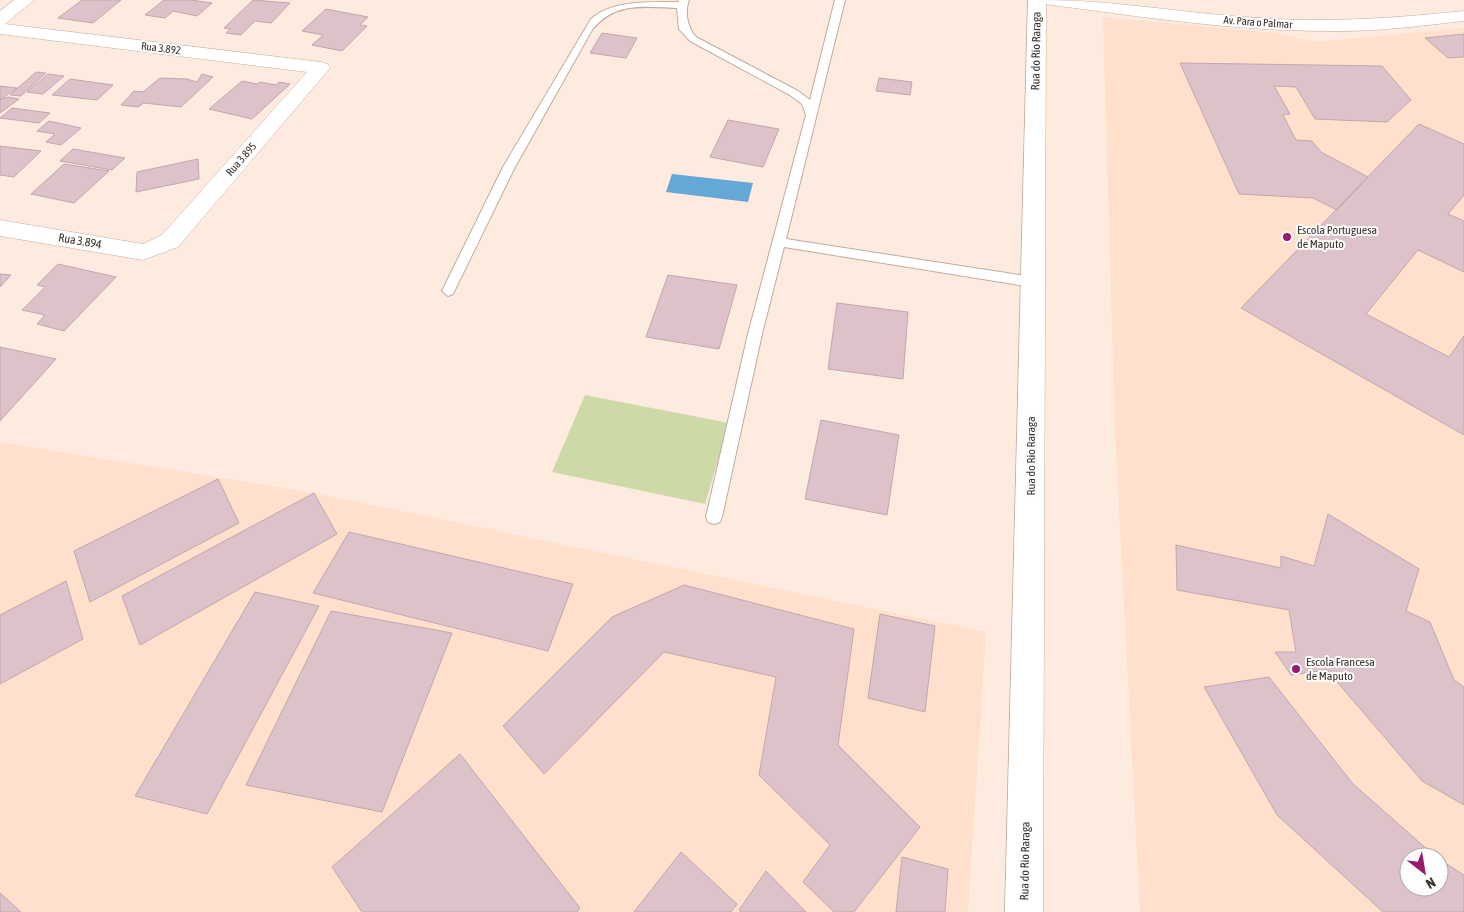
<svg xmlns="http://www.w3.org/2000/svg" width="1464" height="912" font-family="'Asap Condensed',sans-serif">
<rect width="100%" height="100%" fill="#feebdf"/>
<path fill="#fee0cc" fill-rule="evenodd" d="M1103 17 1276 33 1315 42 1464 28V912H1140L1115 432ZM1409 857H1439V887H1409Z
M0 442 314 493 986 632 968 912H0Z"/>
<path fill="#ced9a8" d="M585 395 729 423 705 504 552 472Z"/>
<path fill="#64a8d8" d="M672 174 753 183 748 202 666 192Z"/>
<path fill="#ddc2c9" stroke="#c1a7ae" d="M82 0H121L93 23 58 18Z
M164 0H191L212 3 197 16 173 11 165 18 145 15Z
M253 0 290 3 271 23 255 21 241 35 226 33 230 29 224 28Z
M326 9 368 17 360 25 367 26 342 51 312 45 323 35 302 31Z
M602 33 637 38 626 58 590 53Z
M1464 34V57L1448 58 1425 38Z
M1180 63 1382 66 1411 100 1387 122 1315 119 1296 87 1274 86 1290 114 1283 115 1296 140 1312 141 1321 152 1368 177 1337 210 1313 198 1239 194Z
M36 72 46 73 21 96 10 95Z
M48 74 64 76 43 94 27 92Z
M202 74 213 77 181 107 144 103 138 107 121 105 134 91 143 92 160 78 187 79 197 82Z
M879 78 912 82 910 95 876 91Z
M70 79 113 85 97 100 52 95Z
M242 81 257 84 260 82 276 85 279 82 290 84 252 119 209 109Z
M0 86 17 88 0 100Z
M8 97 19 99 0 113V100Z
M12 108 50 113 39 123 0 118Z
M728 120 779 129 763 167 710 157Z
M49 121 81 128 61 145 46 142 55 134 37 131Z
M1419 124 1464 144V195L1448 214 1464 221V272L1418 250 1366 314 1449 357 1464 336V435L1241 308Z
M0 146 41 151 14 177 0 175Z
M73 149 125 158 112 170 60 161Z
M198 159 199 179 136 192 137 172Z
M64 164 109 171 74 203 31 194Z
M58 264 116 277 64 331 37 324 45 315 22 310 45 287 37 285Z
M0 274 11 275 0 287Z
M668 275 737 285 719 349 646 337Z
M837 303 908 312 903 379 828 369Z
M0 347 56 359 0 421Z
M821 420 899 435 887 515 805 499Z
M218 479 239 523 90 602 74 551Z
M314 493 337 534 140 645 122 596Z
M1328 514 1419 569 1406 611 1430 622 1454 680 1464 687V805L1422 781 1327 670 1291 675 1275 652H1296L1289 610 1177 590 1176 545 1281 568V556L1314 566Z
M349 532 573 584 548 651 313 593Z
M66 581 83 639 0 684V615Z
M684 585 854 629 838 745 920 827 854 912H834L803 882 830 845 759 775 776 677 664 652 544 774 503 726 612 617Z
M255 592 319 606 207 814 135 796Z
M331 611 452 633 382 812 246 785Z
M880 614 935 626 925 712 868 698Z
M1269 677 1353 784 1436 857H1409V887H1439V859L1464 875V912H1383L1277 815 1204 687Z
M460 754 580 908 577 912H362L332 867Z
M681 852 737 904 731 912H634Z
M902 857 948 869 945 912H896Z
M766 871 806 912H741L739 910Z
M0 893 21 912H0Z"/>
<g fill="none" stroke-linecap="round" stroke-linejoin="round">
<g stroke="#c1ab9d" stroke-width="2">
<path id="service" d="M679 0H689C684 13 688 28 696 37L798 91 810 100 835 0H845L786 239 1032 277 1038 282 1032 287 784 247 762 334 722 517 720 522 714 524 708 522 706 517 748 334 806 115 802 104 790 95 690 41 679 29 677 8C645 7 615 1 592 30L515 167 453 294 448 296 442 291 503 167 591 19C611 0 651 2 678 2Z"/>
</g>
<g stroke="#c1ab9d" stroke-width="1">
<path id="minor" d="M14 0H34L5 24 321 62 328 64 330 68 178 247 143 260 0 236V220L143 244 162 235 307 72 0 34V11Z
M1028 0H1046L1043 912H1005Z"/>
</g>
<g stroke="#c1ab9d" stroke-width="1">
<path id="secondary" d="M1043 0C1116 0 1187 14 1259 18 1328 23 1396 18 1464 11V21C1419 26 1373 32 1328 31 1235 31 1143 17 1052 5L1046 4Z"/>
</g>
<use href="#service" fill="#fff" fill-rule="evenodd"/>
<use href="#minor" fill="#fff" fill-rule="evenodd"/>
<use href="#secondary" fill="#fff" fill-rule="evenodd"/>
</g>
<g fill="#99196f" stroke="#fdfdfd" stroke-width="2">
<circle cx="1287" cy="237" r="5"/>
<circle cx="1296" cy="669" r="5"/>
</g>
<g text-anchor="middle" stroke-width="4" stroke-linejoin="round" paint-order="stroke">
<g font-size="11" fill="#3a312c" stroke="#fdfdfd">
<text transform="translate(1258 22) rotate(4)" y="4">Av. Para o Palmar</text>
<text transform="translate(161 48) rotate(7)" y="4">Rua 3.892</text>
<text transform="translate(241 159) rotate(-49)" y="4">Rua 3.895</text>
</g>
<g font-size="12" fill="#3a312c" stroke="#fdfdfd">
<text transform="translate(1036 51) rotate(-89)" y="4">Rua do Rio Raraga</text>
<text transform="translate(80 241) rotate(10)" y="4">Rua 3.894</text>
<text transform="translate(1031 456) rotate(-90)" y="4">Rua do Rio Raraga</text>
<text transform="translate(1025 861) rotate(-89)" y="4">Rua do Rio Raraga</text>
</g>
<g font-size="12" fill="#3a312c" stroke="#fdfdfd" text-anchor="start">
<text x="1297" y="234">Escola Portuguesa<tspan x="1297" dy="14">de Maputo</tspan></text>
<text x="1306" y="666">Escola Francesa<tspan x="1306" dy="14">de Maputo</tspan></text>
</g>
</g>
<g transform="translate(1424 872) rotate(149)"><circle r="24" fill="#fdfdfd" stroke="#afaba9"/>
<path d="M0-4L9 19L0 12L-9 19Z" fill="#99196f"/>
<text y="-8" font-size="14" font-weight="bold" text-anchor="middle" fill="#3a312c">N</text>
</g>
</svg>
